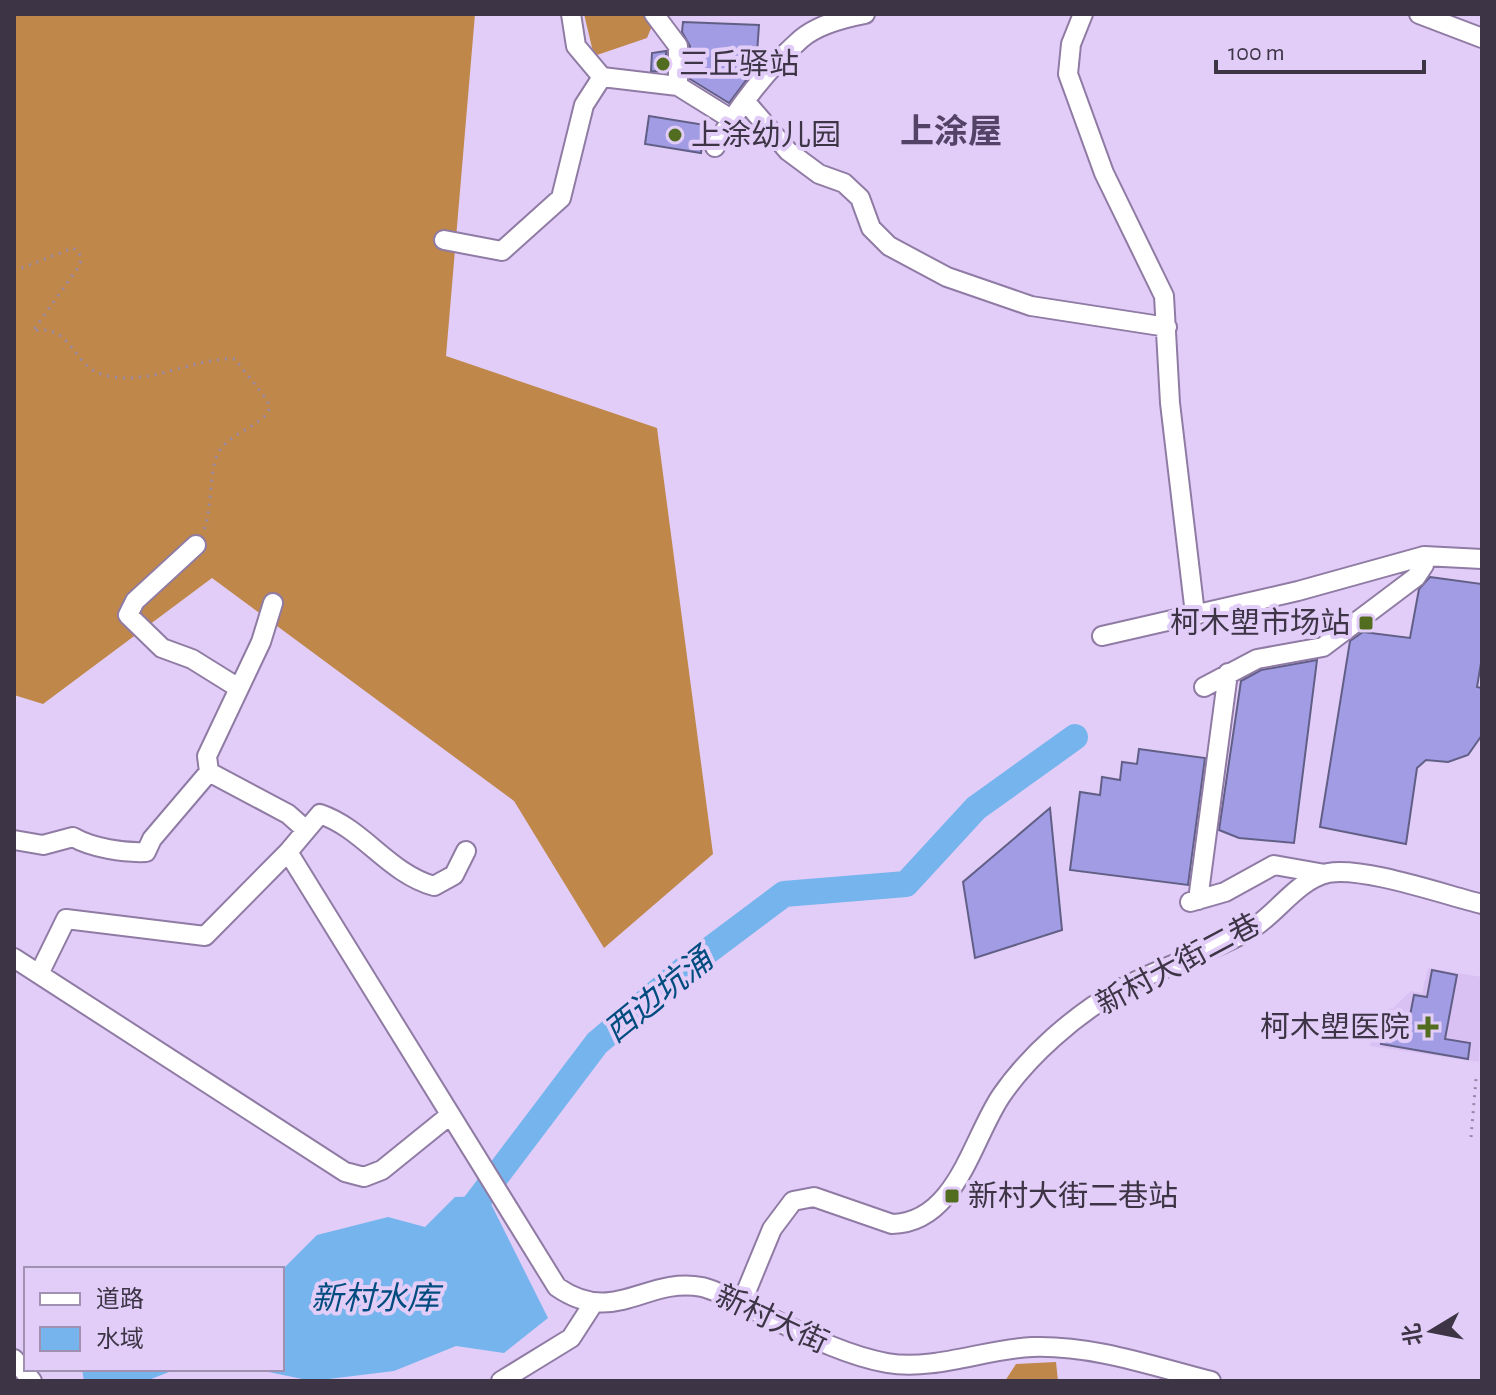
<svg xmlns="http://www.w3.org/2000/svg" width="1496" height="1395" font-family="'Alegreya Sans','Noto Sans SC',sans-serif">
<rect width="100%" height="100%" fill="#e2cdf8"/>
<path fill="#d9c1f3" d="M1428 968 1482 977 1479 1062 1370 1046 1376 1011 1393 1008 1411 991 1422 993Z"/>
<path fill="#bf874a" d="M14 14H475L446 356 657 428 713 854 604 948 514 801 212 578 43 704 14 695Z
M584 14H657L647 38 594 56Z
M1056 1362 1058 1381H1005L1016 1364Z"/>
<path fill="#75b4ec" d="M487 1196 548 1318 504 1353 456 1346 394 1371 312 1381 259 1370 169 1372 146 1381H84L82 1369H282V1270L317 1235 388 1217 425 1227 455 1197Z"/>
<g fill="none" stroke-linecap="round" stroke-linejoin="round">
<path stroke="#75b4ec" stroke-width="26" d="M457 1217 473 1207 597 1043 688 966 784 894 906 884 976 808 1075 737"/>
</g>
<path fill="#a19ce4" stroke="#625f87" stroke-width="2" d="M683 22 759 25 756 67 729 103 690 79V46L682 32Z
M666 51V72L651 71 652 53Z
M649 116 705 125 701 153 645 144Z
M1430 577 1482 584V657L1477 687 1482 688V735L1468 755 1448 762 1426 760 1417 768 1406 844 1320 827 1350 641 1363 632 1410 638 1419 589Z
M1317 660 1294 843 1239 838 1219 830 1241 681 1261 670Z
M1139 749 1205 758 1188 885 1070 870 1080 792 1100 795 1102 777 1120 780 1122 762 1137 764Z
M1050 808 1062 930 975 958 963 882Z
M1432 970 1457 975 1445 1039 1470 1043 1468 1059 1381 1044 1386 1022 1408 1026 1414 995 1427 997Z"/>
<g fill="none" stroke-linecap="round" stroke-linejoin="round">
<g stroke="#8f7ba3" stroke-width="22">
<path id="minor" d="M571 14 576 46 602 77 678 86
M654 14 678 46V86L731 119
M1083 14 1071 44 1068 74 1104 173 1164 296 1170 403 1195 614
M1419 14 1482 38
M746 102 788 151 819 174 844 183 860 198 871 228 889 246 947 277 1031 306 1167 327
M715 147C736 109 768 68 801 39 817 25 844 18 865 14
M444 240 502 251 561 198 584 105 602 77
M196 545 135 601 128 615 162 648 192 659 237 687
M1102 636 1298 591 1424 556 1482 559
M1204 687 1257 659 1323 647 1416 577 1424 565V556
M209 772 207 756 261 642 273 603
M209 772 288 814 306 830
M14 840 43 845 73 837C92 848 124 853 146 852L152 839 209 772
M288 852 557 1287C615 1327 646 1276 702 1287 719 1291 737 1302 752 1309 797 1330 839 1354 887 1363 935 1371 985 1349 1032 1347 1093 1345 1152 1366 1211 1381
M1198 900 1228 673
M1190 902 1225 892 1274 865 1325 874
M14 958 345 1172 364 1177 382 1170 450 1115
M40 972 66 919 205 936 288 852 320 814C364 829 388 873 434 886L454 875 466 851
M741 1304 772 1229 793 1201 814 1197 892 1224C956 1223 972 1139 1001 1096 1028 1056 1075 1015 1117 991 1159 967 1208 954 1250 930 1277 914 1297 880 1328 873 1362 866 1445 895 1482 904
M14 1359 32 1381
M501 1381 571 1338 593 1304"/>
</g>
<path stroke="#9788a7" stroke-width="3" stroke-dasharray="2 6" stroke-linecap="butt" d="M14 271 73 248 79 252 81 261 77 269 33 331C71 323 73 365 101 374 146 389 192 357 235 359L267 400 270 407 267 414C254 428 234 433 222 447 207 465 214 507 203 532
M1471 1137 1476 1079 1482 1080"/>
<use href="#minor" stroke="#fff" stroke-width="18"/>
</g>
<g fill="#526d20" stroke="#e2cdf8" stroke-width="3">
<circle cx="663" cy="64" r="8"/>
<circle cx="675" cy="135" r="8"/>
<rect x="1358" y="615" width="16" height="16" rx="4"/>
<path d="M1424 1015h8v8h8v8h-8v8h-8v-8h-8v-8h8z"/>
<rect x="944" y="1188" width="16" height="16" rx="4"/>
</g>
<g text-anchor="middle" stroke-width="8" stroke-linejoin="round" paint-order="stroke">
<g font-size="30" fill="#3d3546" stroke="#e2cdf8" text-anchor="start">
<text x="679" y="74">三丘驿站</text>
<text x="691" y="145">上涂幼儿园</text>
<text x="1350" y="633" text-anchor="end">柯木塱市场站</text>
<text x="1410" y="1037" text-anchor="end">柯木塱医院</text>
<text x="968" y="1206">新村大街二巷站</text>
</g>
<g font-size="30" fill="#3d3546" stroke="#e2cdf8">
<text transform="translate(1178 964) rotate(-28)" y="10">新村大街二巷</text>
<text transform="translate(772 1319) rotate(25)" y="10">新村大街</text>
</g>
<g font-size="32" font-style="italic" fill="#004c7f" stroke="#e2cdf8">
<text transform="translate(658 995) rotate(-39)" y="11">西边坑涌</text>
<text x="375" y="1309">新村水库</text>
</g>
<g font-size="34" font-weight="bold" fill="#554367" stroke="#e2cdf8">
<text x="951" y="143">上涂屋</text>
</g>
</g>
<rect width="1496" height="1395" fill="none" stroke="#3d3546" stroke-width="32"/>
<rect x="24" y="1267" width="260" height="104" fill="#e2cdf8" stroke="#a090b1" stroke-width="2"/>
<rect x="40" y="1293" width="40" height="12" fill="#ffffff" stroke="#a090b1" stroke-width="2"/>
<text x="96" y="1307" font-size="24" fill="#3d3546">道路</text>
<rect x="40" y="1327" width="40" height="24" fill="#75b4ec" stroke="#a090b1" stroke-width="2"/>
<text x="96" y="1347" font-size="24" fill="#3d3546">水域</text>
<g transform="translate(1432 1331) rotate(260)" stroke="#e2cdf8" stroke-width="6" paint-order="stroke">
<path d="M0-6L14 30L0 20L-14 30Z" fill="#3d3546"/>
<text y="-12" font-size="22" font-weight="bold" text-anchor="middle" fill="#3d3546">北</text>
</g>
<path d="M1216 60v12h208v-12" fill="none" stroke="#3d3546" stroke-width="4"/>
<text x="1228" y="60" font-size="24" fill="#3d3546" stroke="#e2cdf8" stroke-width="6" paint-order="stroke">100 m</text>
</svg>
